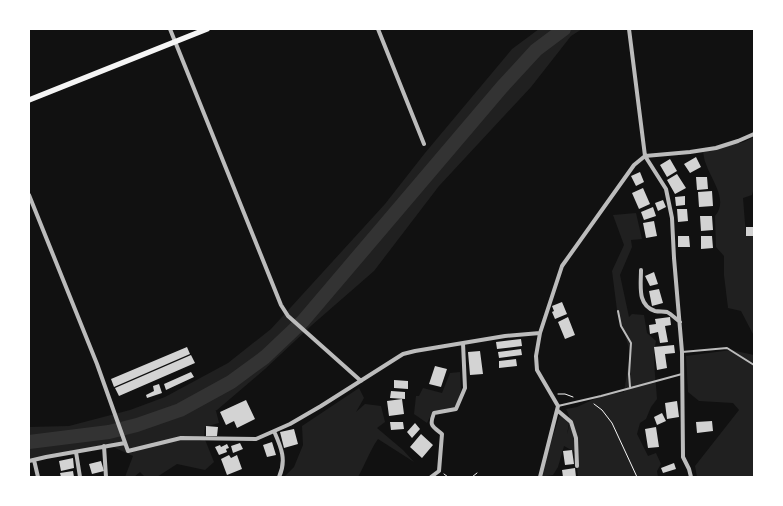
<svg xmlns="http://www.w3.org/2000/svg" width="783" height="506" font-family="Raleway,sans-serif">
<rect width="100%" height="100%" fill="#111"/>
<path fill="#202020" d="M539 29H582L571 36 531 87 439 186 374 271 312 325 265 369 217 410 215 411H216L219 423 205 427 204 437 214 462 205 470 177 464 157 477H145L140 472 134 477H125L133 456 111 446 29 461V427L69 426 130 410 165 397 228 363 271 329 385 204 425 153 512 49Z
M754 137V187L752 195 743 198 746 236H754V336L741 311 728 308 724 275V256L716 247 715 216C729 200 711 180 706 164 704 160 704 156 703 152L744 142Z
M636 213 642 239 631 240 632 247 620 275 629 317 632 314 644 315 647 333 656 341C652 360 656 380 657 399L651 407 646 419 640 423 637 434 648 456 656 453 661 464 657 471 658 477H578L575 452 564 446 558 467 553 475 540 477 559 417 562 415 569 423 567 434C570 425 571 417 566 409L577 407 601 396 624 392 629 361V348L617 310 612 271 624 245 613 215Z
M731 350 754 355V477H697L695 466 739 410 733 403 699 401 688 392 686 356Z
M460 372 461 390 456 409 433 411 427 423 414 414 416 396H419L423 388 442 393 450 373Z
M359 388 364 398 356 412 365 404 381 406 385 422 377 428 403 450 414 462 378 439C370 450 365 465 358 477H284L294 467 303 445 302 426Z"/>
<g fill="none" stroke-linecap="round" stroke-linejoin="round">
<path stroke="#333" stroke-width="14" d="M29 442 109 432 137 425 180 410 231 382 265 357 303 321 502 87 536 50 564 29"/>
</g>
<path fill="#d3d3d3" d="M696 157 701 167 690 173 684 164Z
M670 159 677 171 667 177 660 165Z
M640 172 644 182 636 186 631 176Z
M677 174 686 188 675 194 667 180Z
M696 177H707L708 189 697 190Z
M643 188 650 204 639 209 632 193Z
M712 191 713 206 699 207 698 192Z
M685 196V205L676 206 675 197Z
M663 200 666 207 658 211 655 203Z
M653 207 656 216 644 220 641 212Z
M677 209H687L688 221 678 222Z
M700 216H712L713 230 701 231Z
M654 221 657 236 646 238 643 223Z
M746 227H753V236H746Z
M678 236H689L690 247H678Z
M701 236H712L713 248 701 249Z
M654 272 658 284 650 286 645 276Z
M659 289 663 303 652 306 649 291Z
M562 302 567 314 555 319 552 312 554 311 552 306Z
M568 317 575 335 565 339 558 322Z
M670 317 671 325 665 326 668 342 660 343 658 332 650 334 649 325 656 324 655 319Z
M521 339 522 346 497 349 496 342Z
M674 345 675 353 665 354 667 368 657 370 654 347Z
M187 347 190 354 114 387 111 379Z
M521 349 522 355 499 358 498 352Z
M480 351 483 374 470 375 468 352Z
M191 355 195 363 119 396 115 388Z
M516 359 517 366 499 368V361Z
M435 366 447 369 441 387 429 384Z
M191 372 194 377 166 390 164 384Z
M394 380 408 381V389L394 388Z
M159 384 162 393 147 398 146 395 154 391 153 386Z
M391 391 405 392V399L390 398Z
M402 399 404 414 389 416 387 401Z
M246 400 255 419 237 428 234 421 226 425 220 412Z
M677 401 679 417 667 419 665 403Z
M662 413 666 421 657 425 654 417Z
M712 421 713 431 697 433 696 422Z
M390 422H403L404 429 391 430Z
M415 423 420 429 412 438 407 432Z
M206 426 218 427 217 436H206Z
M656 427 659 447 648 448 645 429Z
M294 429 298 444 284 448 280 432Z
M421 434 433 445 422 458 410 447Z
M272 442 276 455 267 457 263 445Z
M240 443 243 449 233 453 231 446Z
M227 444 229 448 226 449 227 452 219 455 215 447 220 445 221 447Z
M572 450 574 464 565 465 563 451Z
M229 455 231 458 237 455 242 469 227 475 221 459Z
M73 458 74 468 61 471 59 461Z
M101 461 104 471 92 474 89 464Z
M674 463 676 469 663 473 661 468Z
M575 468 576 477H563L562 470Z
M73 471 74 477H61L60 473Z"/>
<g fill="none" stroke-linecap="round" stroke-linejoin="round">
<path stroke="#f5f5f5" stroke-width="1" d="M558 394H565L573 397
M594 404 602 410 612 423 637 477
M444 474 448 477
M472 477 477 473"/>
<path stroke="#bcbcbc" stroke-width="2" d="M618 311 621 326 631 343 629 374 630 387
M682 352 727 348 754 365
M558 406 601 396 682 374"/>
<path stroke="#bcbcbc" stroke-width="4" d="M170 29 281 305 288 316 361 381
M378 29 424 144
M629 29 645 156 666 189 672 218 674 258 682 352 683 457 689 469 691 477
M29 195 97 364 128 451 181 438 256 439 290 424 321 406 403 354 415 351 505 336 540 333
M641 270C641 286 637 305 655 311 659 312 664 311 667 312 671 314 676 319 680 322
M557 410 571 422 576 438 577 466
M274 431C281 447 287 460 279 477
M104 446 106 477
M76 452 80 477
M34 460 38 477
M29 461 46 457 125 443
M431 477 439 471 442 434C432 426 429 426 434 413L456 409 465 388 463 343
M540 477 558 406 537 370 536 356 540 333 562 266 634 165 645 156 690 152 716 148 738 141 754 134"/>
<path stroke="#f5f5f5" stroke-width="5.5" d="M29 100 207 29"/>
</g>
<rect width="783" height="506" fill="none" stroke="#ffffff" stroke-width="60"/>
</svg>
